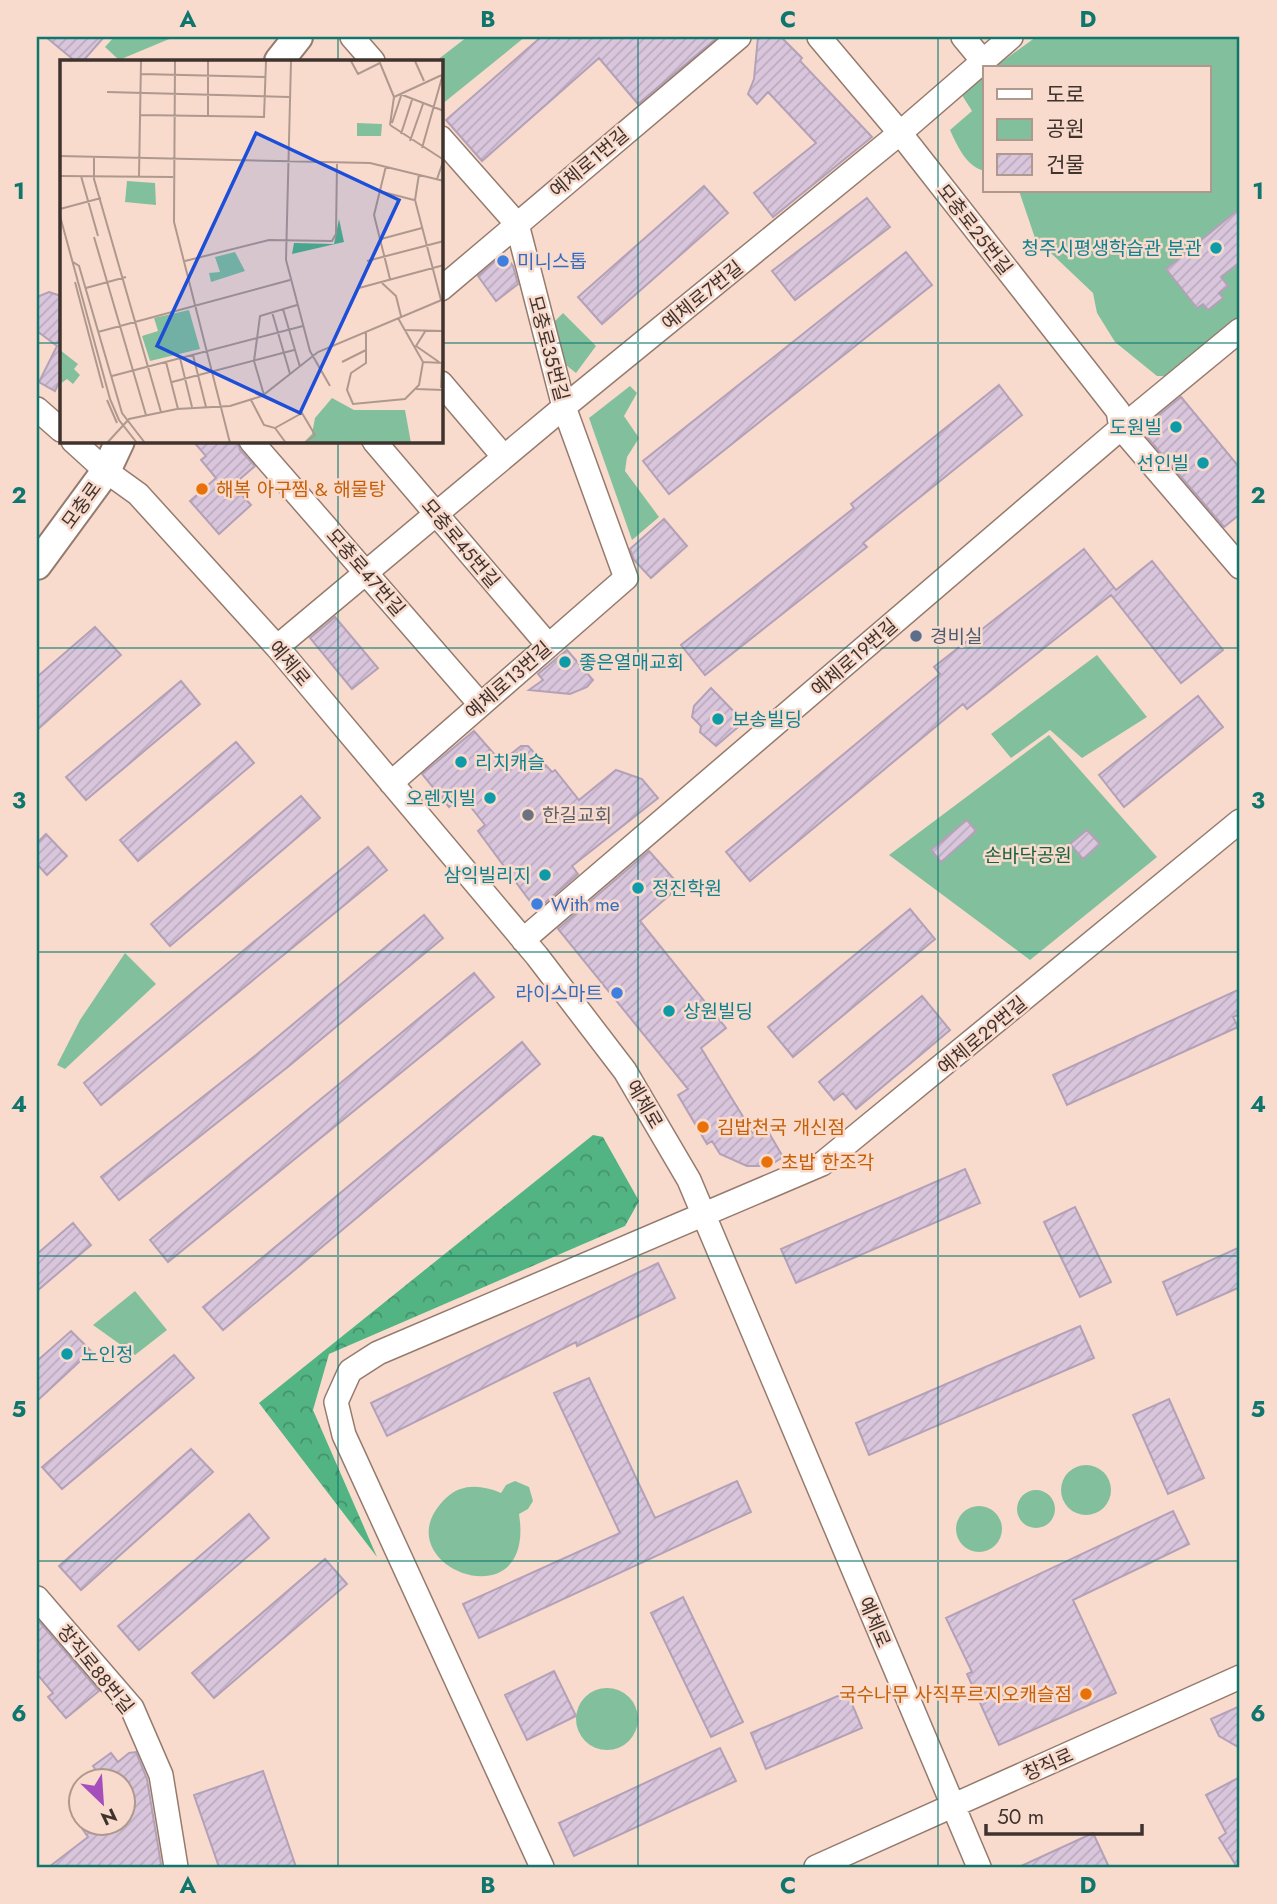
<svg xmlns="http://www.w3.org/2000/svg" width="1277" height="1904" font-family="Jost,'Noto Sans KR',sans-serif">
<defs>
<pattern id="forest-crowns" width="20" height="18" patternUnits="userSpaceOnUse" patternTransform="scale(1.75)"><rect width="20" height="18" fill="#52b483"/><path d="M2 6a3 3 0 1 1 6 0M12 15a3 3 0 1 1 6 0" fill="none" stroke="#45936c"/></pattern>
<pattern id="building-hatch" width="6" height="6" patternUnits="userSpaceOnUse" patternTransform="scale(1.75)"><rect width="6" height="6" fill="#d9c6dd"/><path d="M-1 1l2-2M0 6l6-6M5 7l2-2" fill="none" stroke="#bbabbe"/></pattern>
</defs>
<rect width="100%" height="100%" fill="#f9dbcd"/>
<path fill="url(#forest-crowns)" d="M593 1135 603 1137 639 1201 625 1226 329 1354 313 1410 377 1557 259 1403Z"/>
<path fill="#82c09d" d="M114 37H174L119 60 105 47Z
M467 37H525L441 105V61H436Z
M1036 37H1240V320L1167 376H1157L1115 342 1097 313 1093 293 1035 238 1019 191H1209V68H993Z
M985 74V171C966 167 957 145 950 130L972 111 960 92Z
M563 313 596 346 576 373 561 361 552 324Z
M630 386 637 393 624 416 639 438 627 457 625 471 659 517 632 540 589 418Z
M1097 655 1147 717 1082 758 1050 730 1011 758 991 734Z
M1049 735 1157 857 1030 960 889 855Z
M125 953 156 984 65 1069 57 1065 80 1020Z
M135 1291 167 1330 135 1355 93 1325Z
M1061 1490a25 25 0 1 1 50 0a25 25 0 1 1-50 0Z
M515 1481 529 1487 533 1501 528 1509 519 1514C537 1627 377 1564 446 1498 462 1483 482 1485 501 1493L506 1485Z
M1017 1509a19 19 0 1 1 38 0a19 19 0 1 1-38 0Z
M956 1529a23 23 0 1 1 46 0a23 23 0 1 1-46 0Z
M576 1719a31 31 0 1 1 62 0a31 31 0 1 1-62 0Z"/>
<path fill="url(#building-hatch)" stroke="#b3a1b7" stroke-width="2" d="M46 37H104L83 61H75Z
M541 37H718L638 104 599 58 482 161 446 120Z
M758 37H781L802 58 800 61 872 137 773 217 754 193 816 143 768 92 757 104 748 94 754 79Z
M704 186 728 213 602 324 578 297Z
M867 198 890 227 795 300 772 271Z
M1240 208V262L1221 277 1228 286 1219 293 1223 298 1208 310 1203 304 1197 308 1166 269Z
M906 252 932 285 669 494 643 461Z
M501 256 507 258 513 266 518 284 496 301 478 276Z
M49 292 61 296V378L55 391 39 382 57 346 37 331V297Z
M999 385 1022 415 863 543 867 547 705 675 681 645 854 508 851 504Z
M1181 397 1240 468V514L1224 527 1147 437 1148 424Z
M193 441H237L240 450 255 466 233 485 251 505 219 534 190 501 216 478 201 460 206 456Z
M664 519 687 546 651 578 634 560 630 549Z
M1084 549 1116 590 1152 561 1223 650 1181 683 1111 595 967 709 963 704 750 881 726 852 940 674 934 667Z
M335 617 378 668 352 689 310 638Z
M95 627 121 655 37 730V677Z
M567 650 593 680 587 687 570 694 529 690 543 680 538 674Z
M181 681 200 704 86 800 66 777Z
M711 688 744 722 716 746 700 732 701 726 692 717 694 706Z
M1198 696 1223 727 1124 807 1099 775Z
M474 731 501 762 521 746H528L552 772 555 770 579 800 616 770 642 779 658 798 572 866 578 874 540 907 535 908 478 831 485 825 462 796 449 807 422 774Z
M236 742 254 763 138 861 120 840Z
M301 796 320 818 170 946 151 924Z
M967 820 976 831 941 862 931 850Z
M1087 830 1100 844 1083 859 1070 844Z
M46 834 67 856 47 875 37 864V843Z
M368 847 387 870 101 1105 84 1083Z
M649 851 680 886 640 921 726 1028 701 1048 753 1133 765 1126 783 1157 769 1166H747L720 1154 712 1141 707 1144 678 1095 688 1089 558 929Z
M910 909 935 939 793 1057 768 1027Z
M424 915 443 938 289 1066 119 1200 101 1177 256 1055Z
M474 973 494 997 168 1262 150 1240Z
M1240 989V1014L1233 1017 1238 1027 1067 1105 1053 1075Z
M922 996 950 1030 856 1109 843 1093 834 1100 819 1082Z
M522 1042 540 1064 223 1330 203 1307Z
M965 1169 980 1203 796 1283 781 1249Z
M1075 1207 1111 1282 1080 1297 1044 1222Z
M73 1223 91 1245 37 1291V1254Z
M1240 1247V1287L1177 1315 1163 1282Z
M658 1263 675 1298 577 1346 576 1342 387 1436 371 1403Z
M1080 1326 1094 1358 869 1455 856 1423Z
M71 1331 91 1351 37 1401V1361Z
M174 1355 194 1378 62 1489 42 1467Z
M589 1378 655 1518 737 1481 751 1512 479 1638 463 1604 620 1533 554 1393Z
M1169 1399 1204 1478 1168 1494 1133 1415Z
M191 1449 213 1472 81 1590 59 1566Z
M1173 1511 1189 1544 1073 1600 1116 1693 999 1745 967 1674 972 1672 946 1618Z
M249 1514 269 1538 139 1650 118 1626Z
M325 1559 347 1584 214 1698 192 1673Z
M683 1597 743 1722 711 1737 651 1613Z
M37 1619 99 1691 66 1718 48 1697 53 1693 37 1674Z
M554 1671 576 1716 527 1740 505 1695Z
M847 1692 862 1728 766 1769 751 1733Z
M1240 1706V1748L1219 1736 1211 1719Z
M720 1748 736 1781 574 1856 559 1823Z
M136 1752 147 1779 161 1864 157 1867H49L88 1837 79 1824H122V1782H104L93 1766 111 1753 118 1762 129 1753Z
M263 1771 296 1867H219L194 1795Z
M1240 1777V1867H1237L1219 1838 1226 1833 1206 1795Z
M1093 1833 1109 1867H1019Z"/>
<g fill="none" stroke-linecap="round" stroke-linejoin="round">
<g stroke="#957b6e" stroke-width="26">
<path id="minor" d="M352 37 373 61
M819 37 900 133 1118 411 1121 428 1240 567
M963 37 982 60
M441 289 739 37
M441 383 504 457
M37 409 61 430
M73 441 106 471 138 494 277 647 537 956 625 1071 689 1180 979 1867
M251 441 480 704
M374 441 548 645
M277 647 564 407 900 133 1011 37
M391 783 626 578 564 407 517 224 441 138
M523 940 1121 428 1240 330
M37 1598 132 1708 161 1775 176 1867
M542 1867 344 1435 336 1402 350 1371 378 1353 822 1164 1240 821
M816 1867 1240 1677"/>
</g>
<g stroke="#957b6e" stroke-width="32">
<path id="major" d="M279 61 298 37
M37 565 106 471 120 441"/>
</g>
<use href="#minor" stroke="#fff" stroke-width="23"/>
<use href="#major" stroke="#fff" stroke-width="28"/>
</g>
<path fill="none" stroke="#0f766e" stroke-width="2" stroke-opacity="0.55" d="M338 37V61M638 37V1867M938 37V1867M37 343H61M441 343H1240M338 441V1867M37 648H1240M37 952H1240M37 1256H1240M37 1561H1240"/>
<g fill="#0f9aa8" stroke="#f9dbcd" stroke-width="2.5">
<circle cx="1216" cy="248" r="7"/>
<circle cx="1176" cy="427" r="7"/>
<circle cx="1203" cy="463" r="7"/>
<circle cx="565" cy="662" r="7"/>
<circle cx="718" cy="719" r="7"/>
<circle cx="461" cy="762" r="7"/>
<circle cx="490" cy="798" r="7"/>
<circle cx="545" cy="875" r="7"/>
<circle cx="638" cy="888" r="7"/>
<circle cx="669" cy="1011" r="7"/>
<circle cx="67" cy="1354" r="7"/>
</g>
<g fill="#3f7fe0" stroke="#f9dbcd" stroke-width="2.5">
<circle cx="503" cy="261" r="7"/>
<circle cx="537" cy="904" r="7"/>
<circle cx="617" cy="993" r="7"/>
</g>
<g fill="#e8710a" stroke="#f9dbcd" stroke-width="2.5">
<circle cx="202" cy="489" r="7"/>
<circle cx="703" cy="1127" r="7"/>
<circle cx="767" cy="1162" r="7"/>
<circle cx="1086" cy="1694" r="7"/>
</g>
<circle fill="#5c6f8a" stroke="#f9dbcd" stroke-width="2.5" cx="916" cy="636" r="7"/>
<circle fill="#6b7280" stroke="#f9dbcd" stroke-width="2.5" cx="528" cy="815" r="7"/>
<g text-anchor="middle" stroke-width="5" stroke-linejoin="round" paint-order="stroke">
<g font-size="19" fill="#3f332e" stroke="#f9dbcd">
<text transform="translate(589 162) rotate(-40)" y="7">예체로1번길</text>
<text transform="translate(975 229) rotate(52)" y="7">모충로25번길</text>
<text transform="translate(702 295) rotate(-39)" y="7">예체로7번길</text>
<text transform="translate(549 348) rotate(75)" y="7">모충로35번길</text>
<text transform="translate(81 505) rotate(-54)" y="7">모충로</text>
<text transform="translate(461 543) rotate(50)" y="7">모충로45번길</text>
<text transform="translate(366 572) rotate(49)" y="7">모충로47번길</text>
<text transform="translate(854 657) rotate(-41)" y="7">예체로19번길</text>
<text transform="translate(290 663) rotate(50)" y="7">예체로</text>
<text transform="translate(508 680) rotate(-41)" y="7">예체로13번길</text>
<text transform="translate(982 1035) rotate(-40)" y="7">예체로29번길</text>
<text transform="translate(645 1104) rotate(60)" y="7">예체로</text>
<text transform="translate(875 1622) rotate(67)" y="7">예체로</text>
<text transform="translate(96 1669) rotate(51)" y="7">창직로88번길</text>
<text transform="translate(1048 1764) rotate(-24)" y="7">창직로</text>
</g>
<g font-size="19" fill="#0d838f" stroke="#f9dbcd" text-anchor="start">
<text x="1202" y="255" text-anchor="end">청주시평생학습관 분관</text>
<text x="1162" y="434" text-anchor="end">도원빌</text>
<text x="1189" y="470" text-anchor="end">선인빌</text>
<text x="579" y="669">좋은열매교회</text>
<text x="732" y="726">보송빌딩</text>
<text x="475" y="769">리치캐슬</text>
<text x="476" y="805" text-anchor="end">오렌지빌</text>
<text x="531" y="882" text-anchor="end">삼익빌리지</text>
<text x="652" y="895">정진학원</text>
<text x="683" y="1018">상원빌딩</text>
<text x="81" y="1361">노인정</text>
</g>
<g font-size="19" fill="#366cbe" stroke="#f9dbcd" text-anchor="start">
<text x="517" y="268">미니스톱</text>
<text x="551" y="911">With me</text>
<text x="603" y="1000" text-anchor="end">라이스마트</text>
</g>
<g font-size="19" fill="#c56008" stroke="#f9dbcd" text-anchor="start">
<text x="216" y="496">해복 아구찜 &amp; 해물탕</text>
<text x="717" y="1134">김밥천국 개신점</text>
<text x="781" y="1169">초밥 한조각</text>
<text x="1072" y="1701" text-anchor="end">국수나무 사직푸르지오캐슬점</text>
</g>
<g font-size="19" fill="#4e5e75" stroke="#f9dbcd" text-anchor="start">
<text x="930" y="643">경비실</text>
</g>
<g font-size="19" fill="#5b616d" stroke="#f9dbcd" text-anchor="start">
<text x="542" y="822">한길교회</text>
</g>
<g font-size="19" fill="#186140" stroke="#f9dbcd">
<text x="1028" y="862">손바닥공원</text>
</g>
</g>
<g transform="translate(60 60)">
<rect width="383" height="383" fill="#f9dbcd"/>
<path d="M279 159 284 182 232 194 234 183 274 184Z" fill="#52b483"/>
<path d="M297 63 322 64 321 76H297ZM67 121 95 123 96 145 65 142ZM175 192 185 211 151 222 149 213 160 212 155 197ZM129 250 140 289 90 301 82 276 98 271 94 258ZM0 290 18 304 14 309 20 315 13 324 7 319 0 324ZM272 338 294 350H345L351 383H243L252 374 255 358Z" fill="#82c09d"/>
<path fill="none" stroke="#af988d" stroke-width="2" d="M115 1 114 162 170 383M231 1 226 200 250 291 270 326M291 1 298 14 320 3 334 37M355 1 364 21M81 14 206 17M47 32 229 37M340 34 384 51M80 55 204 57 206 1M148 56V1M332 63 341 36M330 65 334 37 384 14M330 65 384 100M341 74 352 40M350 81 363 44M362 88 383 14M0 96 310 103 384 121M34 96V119L101 352M326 106 314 155 330 219M359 114 355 140 381 240M0 116 113 117M21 116 38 176M79 116 81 1M377 119 384 99M319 131 354 140M0 149 41 138M0 156 50 339 59 360 77 383M34 177 86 355M321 179 362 168M125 201 209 180 272 181 276 174 277 102M307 201 384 181M13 202 19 206 62 353 85 383M15 222 43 328M322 223 336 236 341 256M26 228 66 217M299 228 384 205M223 249 240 307M212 252 230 314M338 258 363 302M344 270 384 271M366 270 356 286 379 302M38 272 230 220M306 272V303L291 313 287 330 293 344 345 339 359 325 363 302 384 303M133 295 146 347M120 298 132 347M106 302 118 349M282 302 306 290M52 316 243 266M112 322 234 290M381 328 382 303M356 329 384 330M204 335 194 301 200 256 237 245M47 340 57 363M191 340 204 365 215 368 226 383M215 368 242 353 255 375 245 383M47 383 69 359 117 349 170 346 202 336 258 292 384 239"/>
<path fill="#1d4ed8" fill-opacity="0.15" stroke="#1d4ed8" stroke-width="3.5" d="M196 73 339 140 240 353 97 286Z"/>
<rect width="383" height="383" fill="none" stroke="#3f332e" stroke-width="3.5"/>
</g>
<rect width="1277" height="1904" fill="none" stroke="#f9dbcd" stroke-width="77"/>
<rect x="983" y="66" width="228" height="126" fill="#f9dbcd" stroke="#af988d" stroke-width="2"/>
<rect x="997" y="89" width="35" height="10" fill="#ffffff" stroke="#af988d" stroke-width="2"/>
<text x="1046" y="102" font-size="21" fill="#3f332e">도로</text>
<rect x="997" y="119" width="35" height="21" fill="#82c09d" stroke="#af988d" stroke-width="2"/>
<text x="1046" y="136" font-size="21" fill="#3f332e">공원</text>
<rect x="997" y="154" width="35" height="21" fill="url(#building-hatch)" stroke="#af988d" stroke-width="2"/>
<text x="1046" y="172" font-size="21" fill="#3f332e">건물</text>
<g transform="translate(102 1802) rotate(155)"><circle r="33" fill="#f9dbcd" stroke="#af988d" stroke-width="2"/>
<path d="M0-5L12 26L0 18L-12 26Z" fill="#a54ebc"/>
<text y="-10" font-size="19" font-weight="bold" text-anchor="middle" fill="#3f332e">N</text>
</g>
<path d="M986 1824v10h156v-10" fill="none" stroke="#3f332e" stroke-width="3.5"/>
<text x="997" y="1824" font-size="21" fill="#3f332e" stroke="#f9dbcd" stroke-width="5" paint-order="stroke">50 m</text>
<rect x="38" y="38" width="1200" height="1828" fill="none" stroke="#0f766e" stroke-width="2.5"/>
<g font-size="23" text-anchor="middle" font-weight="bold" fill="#0f766e">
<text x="188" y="27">A</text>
<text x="488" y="27">B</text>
<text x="788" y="27">C</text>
<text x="1088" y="27">D</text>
<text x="19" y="199">1</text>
<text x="1258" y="199">1</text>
<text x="19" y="503">2</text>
<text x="1258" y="503">2</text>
<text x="19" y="808">3</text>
<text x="1258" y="808">3</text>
<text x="19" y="1112">4</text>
<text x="1258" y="1112">4</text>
<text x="19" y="1417">5</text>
<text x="1258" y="1417">5</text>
<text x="19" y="1721">6</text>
<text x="1258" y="1721">6</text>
<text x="188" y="1893">A</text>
<text x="488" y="1893">B</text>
<text x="788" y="1893">C</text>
<text x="1088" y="1893">D</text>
</g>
</svg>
